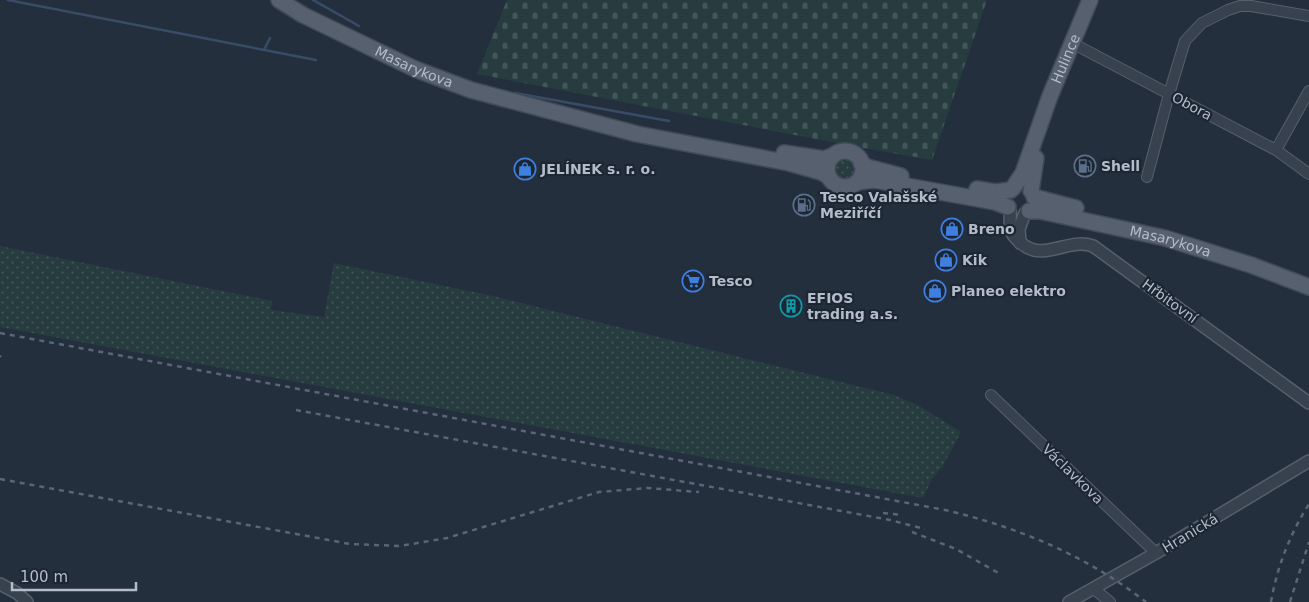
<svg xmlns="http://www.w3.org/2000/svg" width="1309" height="602" font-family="'DejaVu Sans',sans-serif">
<defs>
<pattern id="green-dots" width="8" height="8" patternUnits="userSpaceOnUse" patternTransform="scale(1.25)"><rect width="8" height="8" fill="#263c3f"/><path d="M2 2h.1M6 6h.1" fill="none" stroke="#435659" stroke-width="1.8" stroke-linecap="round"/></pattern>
<pattern id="cemetery-stones" width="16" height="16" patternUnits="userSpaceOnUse" patternTransform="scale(1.25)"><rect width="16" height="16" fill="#263c3f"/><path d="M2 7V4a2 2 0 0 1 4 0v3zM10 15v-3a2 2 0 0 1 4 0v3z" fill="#435659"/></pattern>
</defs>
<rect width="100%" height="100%" fill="#242f3e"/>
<path fill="url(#green-dots)" d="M835 169a10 10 0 1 1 20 0a10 10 0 1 1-20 0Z
M0 246 272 301 271 310 324 317 334 263 493 296 894 395 921 407 961 432 943 466 932 479 923 498 0 327Z"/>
<path fill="url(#cemetery-stones)" d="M507 0H987L932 160 852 146 477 74Z"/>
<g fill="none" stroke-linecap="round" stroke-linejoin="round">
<path stroke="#394c67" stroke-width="2.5" d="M8 0 316 60
M313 0 359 26
M264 50 270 38
M515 93 669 121"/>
<g stroke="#565f6c" stroke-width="12">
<path id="minor" d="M1072 43 1276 150 1309 174
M1276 150 1309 91
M1147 177 1169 94 1185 41 1202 23 1228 10 1240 6H1251L1309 16
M991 395 1156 553
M1094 589 1110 602"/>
</g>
<g stroke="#565f6c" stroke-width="14">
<path id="tertiary" d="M1010 211C1011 217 1009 224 1011 230 1012 235 1016 239 1020 242 1043 264 1066 237 1093 246L1309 403
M1020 243 1019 229 1025 213
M0 584 17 593 27 602
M1069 602 1156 553 1309 461"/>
</g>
<g stroke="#414a57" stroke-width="18">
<g id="primary">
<path id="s1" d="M279 0 303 15 415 69 471 90 637 134 789 163 821 172 828 176"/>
<circle cx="845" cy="169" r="18"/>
<path d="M784 153 824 159 832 156"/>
<path d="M861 163 867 167 901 176"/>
<path d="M857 182 874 180 995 202 1008 207"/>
<path id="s2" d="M1013 188 1023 173 1050 96 1090 0"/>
<path d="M977 189 995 192 1011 190"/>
<path d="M1031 191 1036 158"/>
<path d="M1034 197 1076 208"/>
<path id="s3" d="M1029 211H1040L1165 238 1251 265 1309 287"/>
</g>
</g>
<use href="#minor" stroke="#38414e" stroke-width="10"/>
<use href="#tertiary" stroke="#38414e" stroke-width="11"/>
<use href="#primary" stroke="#56606e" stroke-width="15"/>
<path stroke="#5a6575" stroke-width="2.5" stroke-dasharray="5 5" stroke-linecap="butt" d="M0 333 945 510C1018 527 1087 556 1146 602
M0 356 1 357
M296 410 890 520 925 529
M0 479 350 544 400 546 447 538 599 492 647 488 699 492
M883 513 903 515
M912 532 956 549 1002 575
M1271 602C1277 567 1290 534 1309 504
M1290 602 1309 542"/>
</g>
<defs>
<g id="fuel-ring" transform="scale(1.125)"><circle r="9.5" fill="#1d2633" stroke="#5c6f8a" stroke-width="1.5"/><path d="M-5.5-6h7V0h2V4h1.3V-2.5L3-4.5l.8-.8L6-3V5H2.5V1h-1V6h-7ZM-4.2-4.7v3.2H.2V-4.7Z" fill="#5c6f8a"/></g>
<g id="shop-ring" transform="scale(1.125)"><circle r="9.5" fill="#1d2633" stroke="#3f7fe0" stroke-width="1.5"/><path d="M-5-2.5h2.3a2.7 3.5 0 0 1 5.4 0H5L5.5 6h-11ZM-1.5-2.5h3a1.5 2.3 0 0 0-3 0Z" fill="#3f7fe0"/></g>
<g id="supermarket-ring" transform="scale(1.125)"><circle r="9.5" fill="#1d2633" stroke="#3f7fe0" stroke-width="1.5"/><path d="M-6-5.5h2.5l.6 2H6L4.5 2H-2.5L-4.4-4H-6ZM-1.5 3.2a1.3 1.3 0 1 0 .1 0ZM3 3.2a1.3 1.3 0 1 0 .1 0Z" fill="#3f7fe0"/></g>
<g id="building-ring" transform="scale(1.125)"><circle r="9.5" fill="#1d2633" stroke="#0f9aa8" stroke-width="1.5"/><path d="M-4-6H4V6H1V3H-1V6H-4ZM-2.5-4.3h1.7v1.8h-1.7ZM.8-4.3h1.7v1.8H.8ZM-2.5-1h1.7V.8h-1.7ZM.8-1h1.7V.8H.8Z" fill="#0f9aa8"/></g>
</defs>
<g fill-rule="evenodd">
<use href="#fuel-ring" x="1085" y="166"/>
<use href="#shop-ring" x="525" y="169"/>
<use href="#fuel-ring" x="804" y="205"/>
<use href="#shop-ring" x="952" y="229"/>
<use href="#shop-ring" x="946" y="260"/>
<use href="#supermarket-ring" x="693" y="281"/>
<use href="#shop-ring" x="935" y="291"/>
<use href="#building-ring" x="791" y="306"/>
</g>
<g text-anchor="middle" stroke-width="4.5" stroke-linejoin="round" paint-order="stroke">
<g font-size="14" fill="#b4bcc9" stroke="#1d2633">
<text dy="5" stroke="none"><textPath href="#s2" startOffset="140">Hulince</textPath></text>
<text dy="5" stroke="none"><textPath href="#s1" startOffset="151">Masarykova</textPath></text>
<text transform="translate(1192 106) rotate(28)" y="5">Obora</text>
<text dy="5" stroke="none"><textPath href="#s3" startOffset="145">Masarykova</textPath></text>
<text transform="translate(1170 301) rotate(36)" y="5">Hřbitovní</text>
<text transform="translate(1073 474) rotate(44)" y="5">Václavkova</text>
<text transform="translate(1190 533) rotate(-31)" y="5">Hranická</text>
</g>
<g font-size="14" font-weight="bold" fill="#b4bcc9" stroke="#1d2633" text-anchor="start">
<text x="1101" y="171">Shell</text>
<text x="541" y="174">JELÍNEK s. r. o.</text>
<text x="820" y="202">Tesco Valašské<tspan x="820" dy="16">Meziříčí</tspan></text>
<text x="968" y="234">Breno</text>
<text x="962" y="265">Kik</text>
<text x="709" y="286">Tesco</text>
<text x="951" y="296">Planeo elektro</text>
<text x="807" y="303">EFIOS<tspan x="807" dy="16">trading a.s.</tspan></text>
</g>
</g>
<path d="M12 582v8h124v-8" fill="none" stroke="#b4bcc9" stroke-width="2.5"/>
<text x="20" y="582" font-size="15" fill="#b4bcc9" stroke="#1d2633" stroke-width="4" paint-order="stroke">100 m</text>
</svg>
